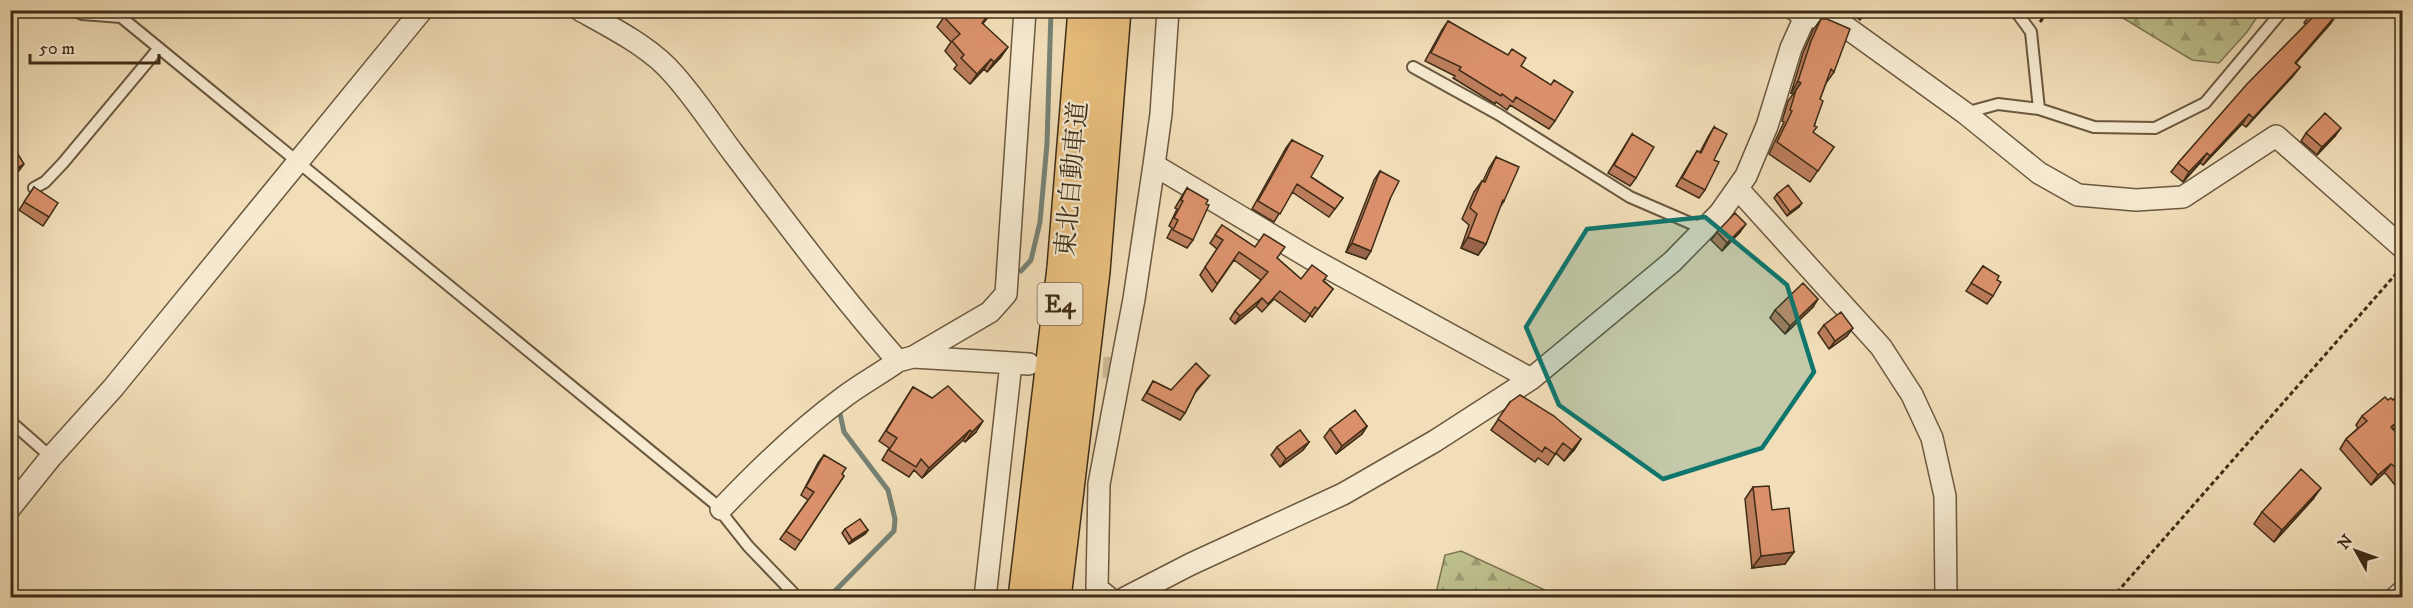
<svg xmlns="http://www.w3.org/2000/svg" width="2413" height="608" font-family="'IM FELL DW Pica','Noto Serif JP',serif">
<defs>
<pattern id="forest-firs" width="22" height="20" patternUnits="userSpaceOnUse" patternTransform="scale(1.5)"><rect width="22" height="20" fill="#bdc08d"/><path d="M5 1l3.5 6h-7zM16 11l3.5 6h-7z" fill="#9b9c72"/></pattern>
</defs>
<rect width="100%" height="100%" fill="#f1deb8"/>
<filter id="stains"><feTurbulence type="fractalNoise" baseFrequency=".00333" numOctaves="4"/><feColorMatrix values="0 0 0 0 .2 0 0 0 0 .09 0 0 0 0 .02 0 0 0 .5 -.17"/></filter>
<radialGradient id="worn" r=".72"><stop offset=".6" stop-color="#630" stop-opacity="0"/><stop offset="1" stop-color="#630" stop-opacity=".3"/></radialGradient>
<path fill="url(#forest-firs)" stroke="#7e7652" stroke-width="1.5" d="M2117 11V10L2261 11 2247 32 2219 63 2192 60 2118 15Z
M1461 551 1545 590V597H1435L1445 555Z"/>
<g fill="none" stroke-linecap="round" stroke-linejoin="round">
<path stroke="#768275" stroke-width="5" d="M1021 271 1031 260 1040 222 1047 144 1051 10
M828 598 894 531 895 519 888 490 844 432 839 409"/>
<path stroke="#cdba98" stroke-width="21" stroke-dasharray="21 10" stroke-linecap="butt" d="M1072 366 1120 368"/>
<g stroke="#6b583e" stroke-width="14">
<path id="service" d="M74 10 82 14 121 17 714 503 748 546 798 598
M2015 10 2031 32 2039 109
M1413 67 1498 114 1630 197 1704 229
M1965 113 1998 104 2039 109 2094 127 2155 128 2205 103 2283 10
M34 188 45 182 63 163 159 48
M10 421 51 457"/>
</g>
<g stroke="#6b583e" stroke-width="24">
<path id="minor" d="M580 10C609 26 644 44 667 67 693 94 712 125 734 154 787 224 840 295 898 361L913 357 1029 364
M1795 10 1805 17H1832L1965 113 2039 173 2078 195 2136 200 2183 197 2276 136 2402 247
M1154 165 1310 258 1531 379
M1738 189 1881 347 1912 395 1932 438 1945 496 1946 598
M913 357 990 312 1006 294 1025 10
M10 508 51 457 113 388 422 10
M721 509C759 469 799 430 844 397 861 384 880 374 898 361
M985 598 1011 363
M1109 598 1097 588 1099 484 1134 299 1154 165 1161 114 1168 10
M1125 598 1191 564 1343 494 1435 441 1531 379 1672 262 1720 213 1746 176 1767 126 1791 48 1805 17
M2395 598 2402 592"/>
</g>
<g stroke="#3e2c16" stroke-width="36">
<path id="motorway" d="M1025 598 1064 268 1085 10
M1054 598 1093 271 1114 10"/>
</g>
<path stroke="#3e2c16" stroke-width="3" stroke-dasharray="4.5 3" stroke-linecap="butt" d="M2040 22 2049 10
M2112 598 2402 267"/>
<use href="#service" stroke="#f6ead1" stroke-width="10"/>
<use href="#minor" stroke="#f6ead1" stroke-width="21"/>
<use href="#motorway" stroke="#e8bf7c" stroke-width="33"/>
</g>
<path fill="#bb7d5c" stroke="#3e2c16" stroke-width="1.5" d="M951 10H994L983 23 1001 57 987 72 984 69 970 84 954 69 957 65 945 51 951 42 937 27 944 17Z
M1847 10H1868L1860 20Z
M2311 13 2331 23 2296 63 2300 67 2293 76 2246 127 2242 124 2203 165 2200 163 2183 182 2171 172 2178 163 2306 24 2304 23Z
M1821 19 1834 72 1826 83 1820 99 1813 133 1834 147 1810 182 1769 154 1784 122 1782 121 1788 101 1793 94 1791 93 1803 53 1813 30Z
M1448 21 1521 66 1555 121 1549 129 1510 105 1507 110 1496 102 1495 104 1453 78 1455 76 1425 61 1442 30Z
M1714 127V160L1705 190 1699 198 1676 186 1692 159 1697 151 1700 152 1709 135Z
M2306 133 2335 136 2317 155 2301 141Z
M1632 134 1636 178 1630 186 1608 173Z
M1292 140 1311 177 1343 198 1329 217 1292 192 1274 222 1252 209 1286 148Z
M1496 157 1504 201 1500 207 1486 244 1478 255 1461 248 1469 225 1462 219 1474 192 1482 181H1483L1489 168Z
M1380 171 1390 199 1366 259 1346 252 1374 180Z
M34 187 49 217 43 226 19 210Z
M1187 188 1193 240 1187 248 1167 238 1172 228 1169 226 1177 209 1175 208 1182 196Z
M1777 194 1799 207 1787 216 1774 198Z
M1222 225 1255 247 1277 258 1301 279 1324 281 1333 289 1312 317 1310 315 1305 322 1274 299 1262 312 1256 306 1235 324 1230 319 1235 311 1261 280 1234 260 1212 292 1200 275 1217 249 1210 243Z
M1717 232H1740L1722 251 1711 240Z
M1983 266 1997 280 1993 296 1987 304 1966 291Z
M1813 307 1785 334 1770 318 1775 310Z
M1824 325 1847 336 1829 349 1818 333Z
M1209 376 1195 393 1185 413 1180 420 1142 400 1153 381 1171 390Z
M913 387 932 398 976 432 965 442 963 440 922 478 914 470 909 477 882 460 889 448 879 441Z
M2403 391V420L2393 429 2403 440V495L2387 475 2384 473 2371 485 2340 449 2346 439 2358 428 2356 425 2362 416 2388 400H2393Z
M1510 402 1581 439 1574 450 1564 461 1556 453 1548 465 1538 458 1535 462 1491 430Z
M1367 426 1362 434 1336 454 1324 437 1330 429Z
M1309 442 1303 450 1280 467 1271 455 1277 447Z
M824 455 842 474 844 476 795 550 780 539 808 500 801 495 818 463Z
M1753 487 1772 510 1785 564 1752 568 1745 499Z
M2313 499 2274 542 2254 524 2262 512Z
M2403 507V522L2396 516Z
M845 529 868 530 865 534 849 544 842 533Z"/>
<path fill="#99664b" stroke="#3e2c16" stroke-width="1.5" d="M992 10H994L975 33 982 23Z
M2337 14 2331 23 2288 72 2295 63Z
M1008 47 1001 57 987 72 994 62Z
M991 59 984 69 970 84 977 74Z
M2300 67 2293 76 2246 127 2253 118Z
M1798 81 1801 83 1793 94 1791 93Z
M2249 114 2242 124 2203 165 2210 156Z
M2341 128 2335 136 2317 155 2322 147Z
M2207 153 2200 163 2183 182 2189 172Z
M24 164 18 172 10 177V173Z
M1802 203 1799 207 1787 216 1790 212Z
M1746 224 1740 232 1722 251 1727 243Z
M1468 237 1486 244 1478 255 1461 248Z
M1352 243 1371 251 1366 259 1346 252Z
M1262 298 1256 306 1235 324 1240 316Z
M1818 299 1813 307 1785 334 1790 326Z
M1853 328 1847 336 1829 349 1835 341Z
M2403 417V420L2385 437 2391 427Z
M983 421 976 432 965 442 972 432Z
M1367 426 1362 434 1336 454 1342 446Z
M970 430 963 440 922 478 929 468Z
M1581 439 1574 450 1564 461 1572 450Z
M1309 442 1303 450 1280 467 1286 459Z
M2391 464 2384 473 2371 485 2378 475Z
M2321 488 2313 499 2274 542 2282 530Z
M868 530 865 534 849 544 852 540Z
M1794 552 1785 564 1752 568 1761 556Z"/>
<path fill="#da916b" stroke="#3e2c16" stroke-width="1.5" d="M951 10H992L982 23 1008 47 994 62 991 59 977 74 961 58 964 55 952 41 960 34 944 17Z
M2313 10H2334L2337 14 2295 63 2300 67 2253 118 2249 114 2210 156 2207 153 2189 172 2178 163 2247 84 2314 16 2311 13Z
M1821 19H1827L1850 29 1834 72 1831 69 1820 99 1823 101 1814 126 1817 127 1813 132 1834 147 1818 171 1777 142 1792 111 1790 110 1796 90 1801 83 1798 81 1811 41Z
M1448 21 1508 55 1512 49 1526 58 1521 66 1551 85 1554 80 1573 92 1555 121 1516 97 1513 102 1502 94 1501 96 1459 70 1461 67 1431 53Z
M2325 113 2341 128 2322 147 2306 133Z
M1714 127 1727 134 1714 160 1719 162 1705 190 1682 178 1697 151 1701 153Z
M1632 134 1654 147 1636 178 1614 165Z
M1292 140 1323 156 1311 177 1343 198 1335 209 1297 184 1280 214 1258 201Z
M13 146 24 164 10 173V148Z
M1496 157 1519 167 1504 201 1503 200 1486 244 1468 237 1477 214 1470 208 1482 181 1485 182Z
M1380 171 1399 181 1390 199 1371 251 1352 243Z
M1788 185 1802 203 1790 212 1777 194Z
M34 187 58 203 49 217 24 202Z
M1187 188 1208 200 1206 204 1209 205 1193 240 1173 230 1178 220 1174 218 1183 201 1181 200Z
M1735 213 1746 224 1727 243 1717 232Z
M1222 225 1255 247 1264 234 1285 247 1277 258 1301 279 1312 265 1327 276 1323 281 1333 289 1318 309 1315 307 1310 314 1280 291 1268 304 1262 298 1240 316 1235 311 1268 272 1239 252 1217 284 1205 267 1223 240 1215 235Z
M1983 266 1999 276 1997 280 2001 282 1993 296 1971 283Z
M1803 283 1818 299 1790 326 1775 310Z
M1841 312 1853 328 1835 341 1824 325Z
M1196 363 1209 376 1197 389 1185 413 1147 393 1153 381 1171 390Z
M948 386 983 421 972 432 970 430 929 468 921 459 916 467 889 450 897 438 886 431 913 387 932 398Z
M2403 391V417L2391 427 2403 440V477L2394 466 2391 464 2378 475 2346 439 2367 421 2362 416 2385 397 2388 400 2391 398 2393 400Z
M1520 395 1554 416 1581 439 1572 450 1563 443 1555 454 1545 447 1542 452 1498 419 1510 402Z
M1355 410 1367 426 1342 446 1330 429Z
M1300 430 1309 442 1286 459 1277 447Z
M824 455 846 468 842 474 844 476 801 541 786 531 814 492 806 487Z
M2301 469 2321 488 2282 530 2262 512Z
M1769 486 1772 510 1789 508 1794 552 1761 556 1753 487Z
M860 519 868 530 852 540 845 529Z"/>
<path fill="#0f766e" fill-opacity="0.2" stroke="#0f766e" stroke-width="4.5" stroke-linejoin="round" d="M1705 217 1787 285 1814 372 1762 448 1663 479 1559 405 1526 327 1587 229Z"/>
<g text-anchor="middle" stroke-width="4.5" stroke-linejoin="round" paint-order="stroke">
<rect fill="#f6ead1" stroke="#75654e" stroke-width="1.5" x="1037.5" y="283" width="45" height="42" rx="4.5"/>
<g font-size="24" font-weight="bold" fill="#3e2c16">
<text x="1060" y="312">E4</text>
</g>
<g font-size="26" fill="#3e2c16" stroke="#f6ead1">
<text transform="translate(1071 179) rotate(-85)" y="9">東北自動車道</text>
</g>
</g>
<rect width="2413" height="608" fill="none" stroke="#f1deb8" stroke-width="36"/>
<rect x="12" y="12" width="2389" height="584" fill="none" stroke="#3e2c16" stroke-width="3"/>
<rect x="18" y="18" width="2377" height="572" fill="none" stroke="#3e2c16" stroke-width="1.5"/>
<g transform="translate(2356 551) rotate(310)" stroke="#f6ead1" stroke-width="4.5" paint-order="stroke">
<path d="M0-4.5L10 22L0 15L-10 22Z" fill="#3e2c16"/>
<text y="-9" font-size="16" font-weight="bold" text-anchor="middle" fill="#3e2c16">N</text>
</g>
<path d="M30 54v9h129v-9" fill="none" stroke="#3e2c16" stroke-width="3"/>
<text x="39" y="54" font-size="18" fill="#3e2c16" stroke="#f6ead1" stroke-width="4.5" paint-order="stroke">50 m</text>
<rect width="100%" height="100%" filter="url(#stains)"/>
<rect width="100%" height="100%" fill="url(#worn)"/>
</svg>
